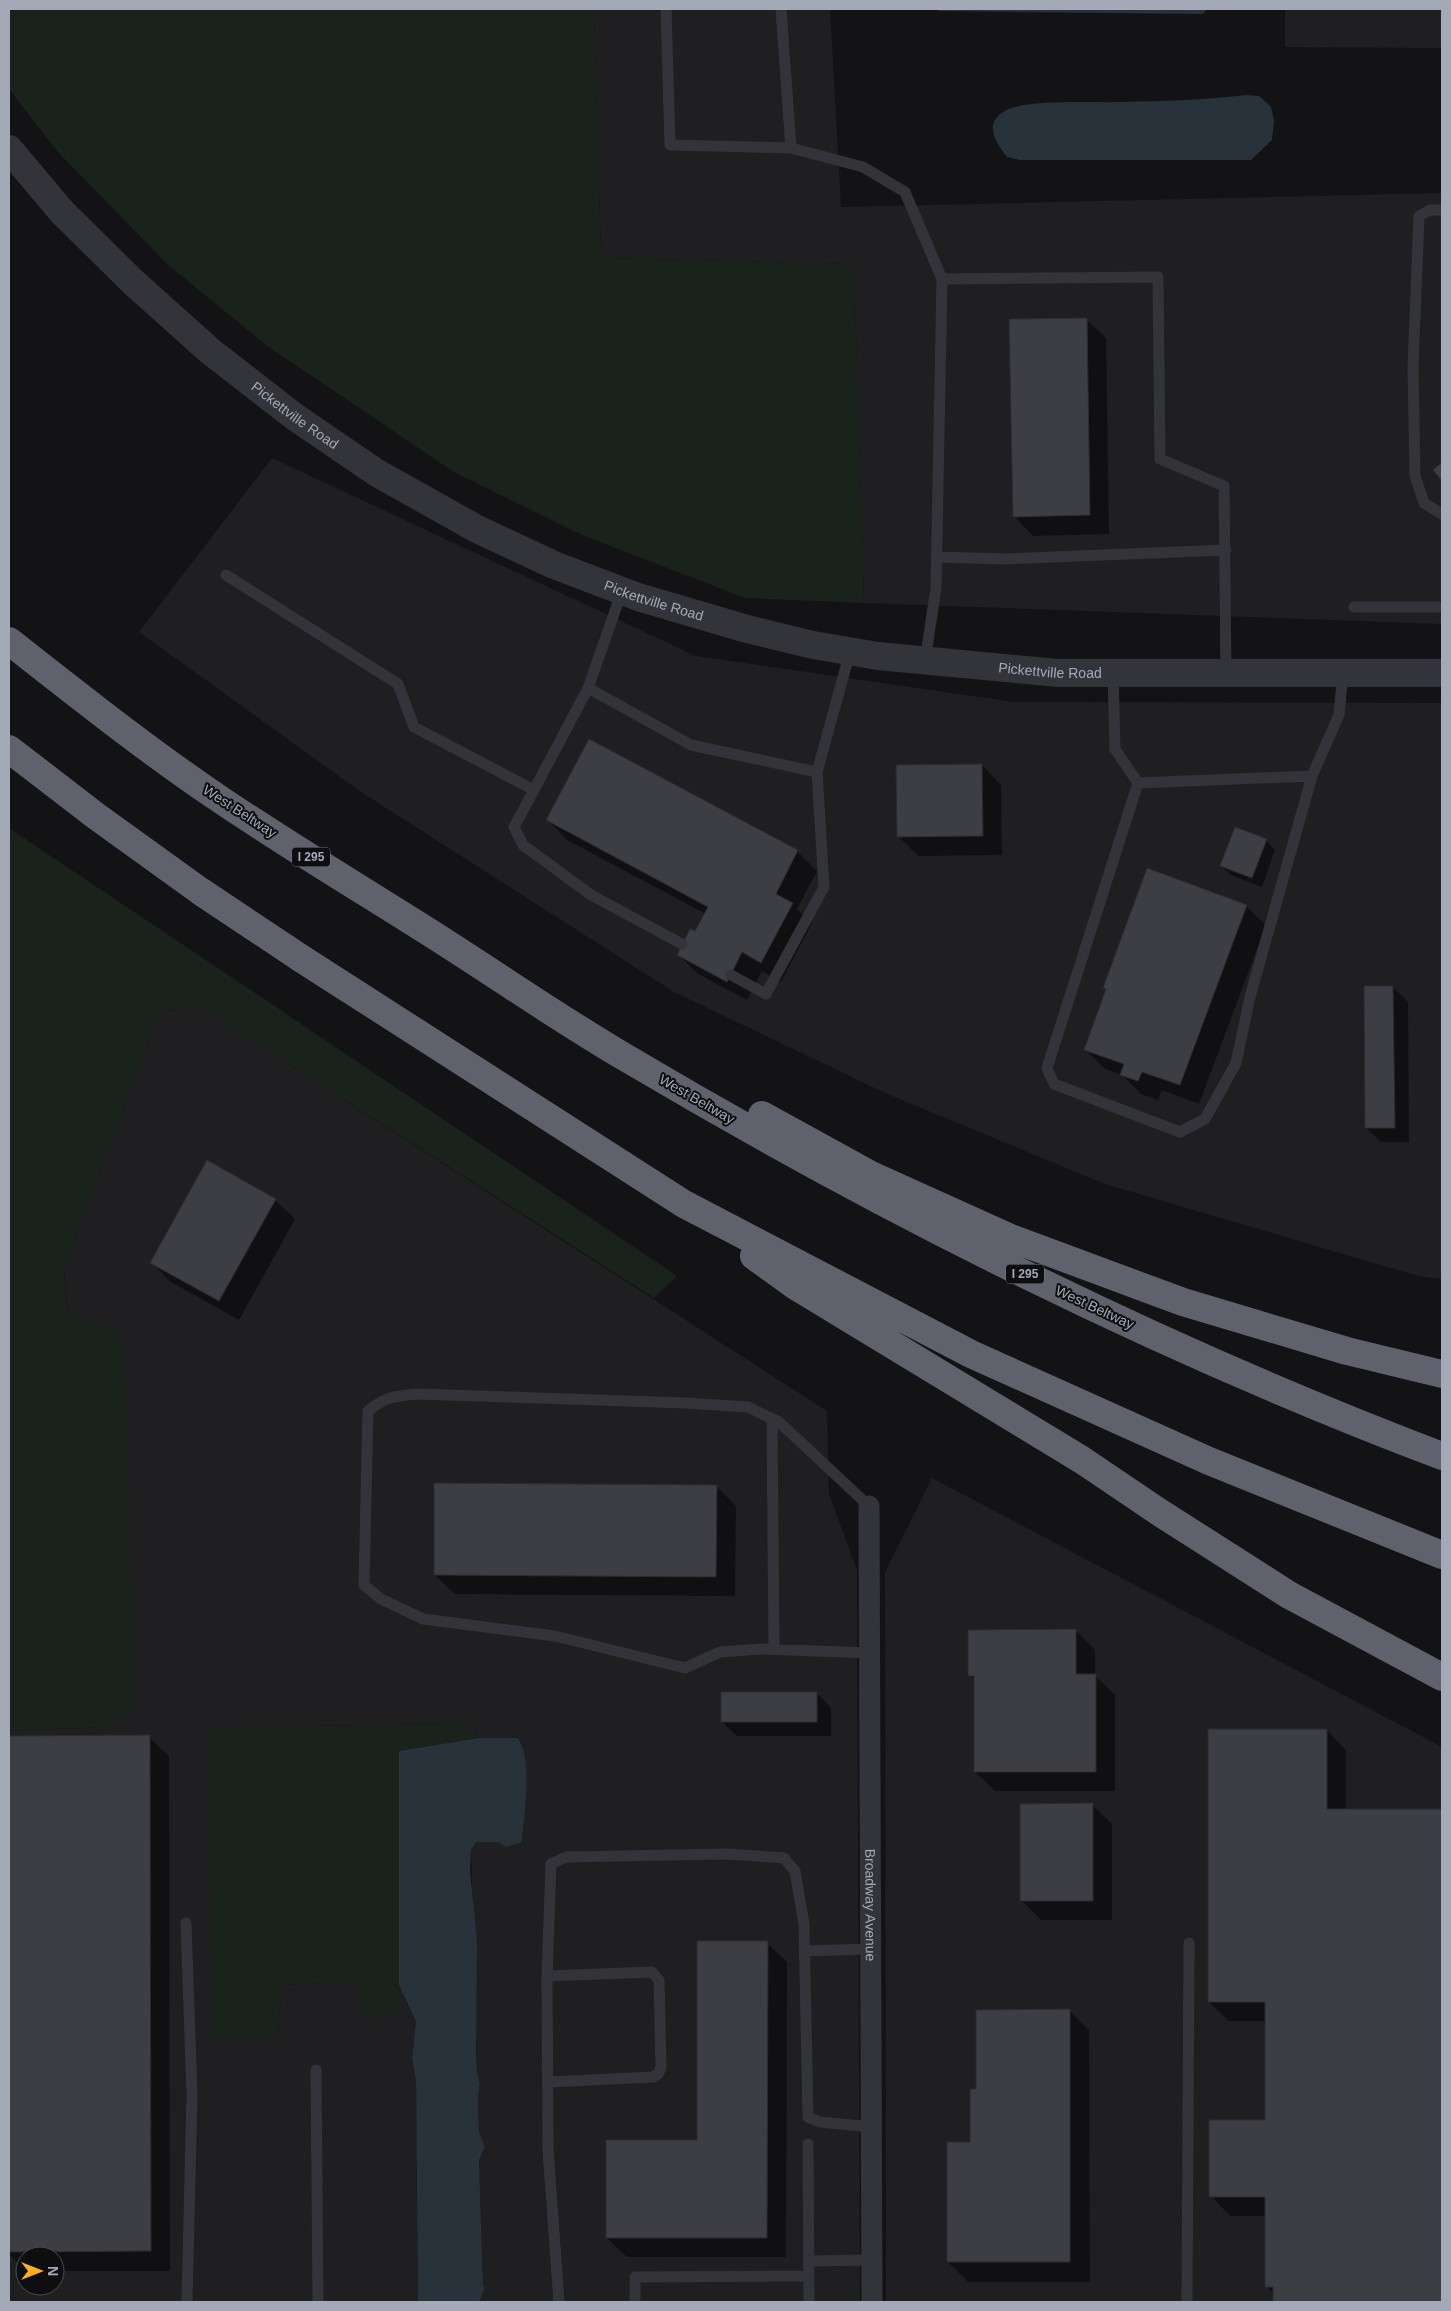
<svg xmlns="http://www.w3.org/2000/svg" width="1451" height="2311" font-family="Arial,sans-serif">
<rect width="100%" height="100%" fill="#131315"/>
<path fill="#1f1f22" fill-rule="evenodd" d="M594 9H830L841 207 1442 193V624L864 603 854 264 601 258Z
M1285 9H1442V48L1285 47Z
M272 458 696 656 1014 702 1442 703V1279L1418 1276 1105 1184 885 1093 674 992 361 792 139 632Z
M203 1009 827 1411 829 1494 857 1570 860 2302H479L485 2288 483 2285 479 2160 485 2147 479 2132 478 2097 480 2083 477 2071 471 1850 476 1842H522L525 1803V1764L522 1743 518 1738H478L473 1724 209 1727 212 2041 277 2037 282 1985 355 1982 365 2021 399 2011V1985L416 2023 412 2058 416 2081 418 2302H9V1731L103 1727 64 1269 160 1011ZM25 2256H55V2286H25Z
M932 1478 1442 1747V2302H886L885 1573Z"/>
<path fill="#1a231b" d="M9 9H594L601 258 854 264 864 603 745 598 582 535 454 472 266 345 167 264 57 151 9 89Z
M9 828 677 1276 654 1298 203 1009 160 1011 64 1269 67 1311 123 1332 136 1704 103 1727 9 1731Z
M473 1724 478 1738 399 1751V2011L365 2021 355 1982 282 1985 277 2037 212 2042 208 1727Z"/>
<path fill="#28323a" d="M937 9H1207L1203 14 939 11Z
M1245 95 1259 96 1271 107 1274 120 1272 140 1251 160H1020L1007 157C997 144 983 125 1003 112 1022 98 1097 103 1123 102 1163 101 1205 100 1245 95Z
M478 1738H518C533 1760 524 1815 522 1842L506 1847 498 1842H476L471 1850 470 1870 477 1941 476 2050 477 2071 480 2083 478 2097 479 2132 485 2147 479 2160 483 2285 485 2288 479 2302H418L416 2081 412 2058 416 2022 399 1985V1751Z"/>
<path fill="#0007" d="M1086 319 1106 338 1109 534 1033 536 1014 516Z
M590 741 797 851 817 871 797 909 812 923 781 982 762 971 747 1000 698 974 678 954 696 933 706 914 567 840 548 820Z
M982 765 1001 785 1002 855 918 856 898 836Z
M1266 840 1275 850 1262 887 1231 875 1221 866Z
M1246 906 1266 925 1199 1104 1162 1090 1158 1100 1141 1094 1122 1075 1105 1069 1085 1049Z
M1393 987 1408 1002 1409 1142H1381L1366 1128Z
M275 1200 295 1219 239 1320 171 1282 152 1263Z
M716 1486 736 1506 735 1596 455 1594 435 1575Z
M1076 1631 1095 1650V1676L1115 1695V1791H995L975 1772V1680L970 1675Z
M817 1693 831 1708V1736H737L722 1722Z
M1327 1730 1346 1750V1810H1442V2302H1274V2294L1267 2286V2216H1230L1211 2196 1266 2121V2021H1229L1209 2002Z
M9 1737H149L169 1756 170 2271H55V2256H25V2270L9 2254Z
M1092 1805 1112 1824V1920H1041L1022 1901Z
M767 1943 787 1962 786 2257H627L607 2238 698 2141Z
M1070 2011 1089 2030 1090 2282H968L948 2262 971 2143 977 2090Z"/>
<path fill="#3c3e43" stroke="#2c2c31" d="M1087 318 1090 515 1013 517 1009 319Z
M1442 462V481L1433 470Z
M589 739 798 850 776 894 793 903 761 963 742 952 727 982 677 955 690 929 695 931 708 907 546 820Z
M982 764 983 836 897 837 896 765Z
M1235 827 1267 839 1252 878 1220 866Z
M1147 868 1247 905 1180 1085 1142 1072 1138 1081 1120 1075 1124 1064 1084 1050 1106 989 1103 988Z
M1364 986H1393L1395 1128H1365Z
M207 1160 276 1199 219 1301 150 1263Z
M434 1483 717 1485 716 1577 434 1575Z
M1076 1629V1674H1096V1772H974V1676H968V1630Z
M721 1692H817V1722H721Z
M1208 1729H1327V1809H1442V2302H1273V2287H1265V2197H1209V2120H1265V2002H1208Z
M150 1735 151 2251 9 2252V1736Z
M1093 1803V1901H1020V1804Z
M697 1941H768L767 2238H606V2140H697Z
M1070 2009V2262H947V2142H970V2089H976V2010Z"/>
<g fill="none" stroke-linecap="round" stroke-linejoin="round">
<path stroke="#33343a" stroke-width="11" d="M666 9 670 145 791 148 863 167 905 192 942 279
M781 9 791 148
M1442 210H1430L1419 216 1413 367 1415 476 1424 503 1442 514
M936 557 1006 559 1226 550
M226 575 398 684 414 727 534 790 588 688
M622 591 588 688 691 745 817 772 850 652
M1354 607H1442
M925 661 936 588 942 279 1158 277 1160 459 1224 486 1226 673
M1113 673 1115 749 1138 783 1047 1068 1054 1084 1180 1132 1205 1119 1236 1063 1250 997 1312 776 1339 715 1343 673
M1138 783 1312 776
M534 790 514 827 523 845 591 895 682 944
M731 975 766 994 824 887 817 772
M772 1419 774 1649
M869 1506 779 1422 748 1407 686 1403 417 1394C395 1396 385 1397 368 1411L364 1585 381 1599 423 1619 555 1636 685 1668 720 1652 761 1649 870 1653
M186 1923 192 2095 187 2302
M804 1951 871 1949
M547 1976 652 1972 659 1980 661 2068 658 2074 653 2077 548 2082
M316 2070 318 2302
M808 2144 809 2302
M809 2261 872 2260
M559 2302 548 2150 547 1976 551 1864 566 1857 727 1854 784 1858 795 1871 804 1924 808 2117 820 2122 872 2127
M635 2302V2277L809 2276
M1187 2302 1189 1943"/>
<path stroke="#33343a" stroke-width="21" id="s1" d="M869 1506 872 2302"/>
<path stroke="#33343a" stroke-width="28" id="s2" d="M9 149 62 212 133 282 210 351 295 417 377 473 477 529 554 565 638 597 747 629 813 645 878 656 1058 673H1442"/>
<path stroke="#5f626c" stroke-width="28" d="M9 641C78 695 148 751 221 800 295 850 371 895 446 943 507 982 566 1023 628 1059 888 1213 1160 1349 1442 1456
M9 749 96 816 200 891 302 959 684 1204 971 1354 1209 1461 1442 1555
M762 1115 871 1175 1013 1239 1183 1302 1347 1351 1442 1374
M754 1256 794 1285 1082 1460 1159 1512 1289 1595 1442 1677"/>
</g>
<g text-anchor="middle" stroke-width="4" stroke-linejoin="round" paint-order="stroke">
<g fill="#0e0e10" stroke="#767a85" stroke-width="1">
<rect x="292" y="847.5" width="38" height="19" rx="4"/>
<rect x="1006" y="1264.5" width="38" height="19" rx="4"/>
</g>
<g font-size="12" font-weight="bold" fill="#a3a9b7">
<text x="311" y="861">I 295</text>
<text x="1025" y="1278">I 295</text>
</g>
<g font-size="14" fill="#a3a9b7" stroke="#0e0e10">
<text dy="5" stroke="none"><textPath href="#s2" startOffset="392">Pickettville Road</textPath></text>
<text dy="5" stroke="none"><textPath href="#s2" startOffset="798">Pickettville Road</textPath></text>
<text dy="5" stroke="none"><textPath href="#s2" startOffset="1202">Pickettville Road</textPath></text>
<text transform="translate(240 811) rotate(33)" y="5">West Beltway</text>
<text transform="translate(697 1099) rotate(30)" y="5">West Beltway</text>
<text transform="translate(1095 1307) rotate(25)" y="5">West Beltway</text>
<text dy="5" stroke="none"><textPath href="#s1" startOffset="399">Broadway Avenue</textPath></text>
</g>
</g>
<rect width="1451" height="2311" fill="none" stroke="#a3a9b7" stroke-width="20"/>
<g transform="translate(40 2271) rotate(90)"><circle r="24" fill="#0e0e10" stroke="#4a4c53"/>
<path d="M0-4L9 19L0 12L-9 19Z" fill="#ffaf20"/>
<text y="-8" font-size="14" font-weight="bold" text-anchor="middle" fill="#a3a9b7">N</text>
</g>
</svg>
